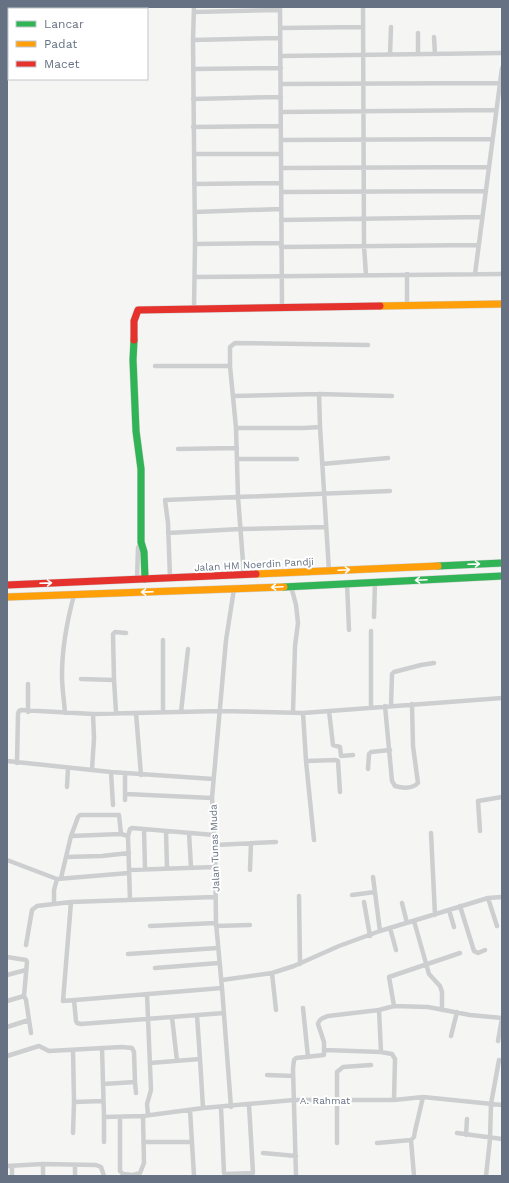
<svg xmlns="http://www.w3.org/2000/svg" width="509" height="1183" font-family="'Work Sans',sans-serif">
<rect width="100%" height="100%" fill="#f5f5f4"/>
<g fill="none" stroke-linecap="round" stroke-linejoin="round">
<g stroke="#d2d3d3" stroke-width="8">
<path id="fast" d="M134 340 133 360 136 431 141 469V542L144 552 145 579
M438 566 502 563
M284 587 502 576"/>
</g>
<g stroke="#d2d3d3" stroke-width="8">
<path id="slow" d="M380 306 502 304
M256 574 438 566
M7 597 284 587"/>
</g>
<g stroke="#d2d3d3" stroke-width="8">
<path id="jam" d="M134 340V321L138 310 380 306
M7 585 256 574"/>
</g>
<path stroke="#cdcecf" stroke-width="4.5" d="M194 7 193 40 195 244 194 309
M280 7 282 309
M363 7 364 246 366 275
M194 12 280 10
M280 28 363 27
M434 37 435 54
M193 40 280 38
M390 54 391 27
M418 54V33
M280 56 502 53
M193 69 281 68
M281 84 499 83
M193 99 281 97
M281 112 496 110
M193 127 281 126
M281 140 492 139
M194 154H281
M281 168 488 167
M194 184 281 183
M281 192 485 191
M195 212 281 209
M281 220 482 217
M195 244 281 243
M281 247 478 245
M407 274V305
M475 274 502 68
M195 277 502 274
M155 366H230L236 428 238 497 244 575
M230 366V347L235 343 368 345
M319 394 320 427 329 571
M233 396 319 394 392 396
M236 428H304L320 427
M178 449 237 448
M237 459H297
M322 464 388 458
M168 533 240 529 326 527
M170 578 168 523 165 500 390 491
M137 580 138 548 141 542
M347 583 349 630
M291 586 296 605 298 623 295 646 293 712
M374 617 375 582
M163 640V712
M81 679 114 680
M28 684V712
M385 706 392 781 395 786C402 788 412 789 418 783L413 746 412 704
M391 706 392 674 394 672 421 665 434 663
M371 708V631
M329 711 333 745 340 747 341 756 353 755
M116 712 114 680 113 634 115 632 126 633
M181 712 188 649
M65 713C64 700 62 688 62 675 62 648 67 621 74 595
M136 713 141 775
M303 713 306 761 314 840
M7 761 111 772 213 779
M306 761 336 760 338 761 340 792
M17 763 18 714 19 711 21 710 93 714 220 711 303 713 502 698
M368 769 369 754 371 752 390 750
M92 770 94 738 93 714
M111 772 113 805
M125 773V800
M67 787 68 768
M126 794 212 798
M144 830 145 869
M166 831 167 868
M480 831 478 801 502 797
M189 833 191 867
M431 833 435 915
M71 836 121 834 128 836 130 900
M128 836 130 829 132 828 214 835
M215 845 276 842
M66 857 102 856 129 853
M7 860 57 879
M129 870 215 867
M250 870 251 843
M373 877 380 931
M61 878 71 836 78 817 80 815H119L121 834
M352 895 375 892
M299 896 300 964
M488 898 497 926
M71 902 63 1001 222 988
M364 902 370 936
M402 903 407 923
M54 904V890L57 879 129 873
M460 906 474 951 478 953 485 950
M449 910 454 927
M414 921 429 974 440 986 442 992V1010
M150 926 216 923
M216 926 250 925
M390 928 396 950
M26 945 32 910 37 906 71 902 215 897
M128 954 218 948
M7 957 26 960 27 962 24 996 26 1000 31 1033
M155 968 219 963
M272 973 276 1010
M7 975 26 970
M222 980 272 973 294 966 339 946 380 931 488 898 502 897
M147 994 151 1090 147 1104 148 1115
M74 1000 76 1021 77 1023 81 1024 224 1013
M7 1001 24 996
M394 1006 389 977 460 953
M303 1008 308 1057
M379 1010 381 1052 392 1054 395 1059 394 1100
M172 1017 177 1061
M7 1027 29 1020
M451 1036 457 1012
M498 1041 502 1018
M102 1048 104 1117 143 1116 203 1108 294 1100H394L423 1097 502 1105
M73 1050 74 1102
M325 1050 381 1052
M7 1056 39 1046 49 1051 122 1047 132 1048 134 1052 135 1082 103 1084
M200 1059 203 1108
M150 1063 200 1059 197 1015
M267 1075 293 1076
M135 1082 136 1093
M221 1107 224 1173 225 1174 253 1173 249 1105
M231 1107 222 988 216 923 215 845 212 798 226 640 234 589
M190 1110 194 1176
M104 1117V1142
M120 1117V1171L123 1174 133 1175 140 1173 144 1163 143 1116
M73 1133 74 1102 103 1101
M457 1133 502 1139
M466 1135 467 1119
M144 1142H192
M337 1143V1072L343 1067 371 1065
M377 1143 411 1140
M263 1153 296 1156
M43 1164V1176
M75 1165V1176
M7 1166 43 1164 96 1165 101 1167 104 1176
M12 1176V1167
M296 1176 293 1069 294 1060 296 1058 324 1055V1042L318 1024C319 1019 323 1018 328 1016L379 1010 394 1006 428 1007 470 1015 502 1018
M414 1176 411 1140 414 1137 415 1131 423 1097
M486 1176 490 1139 491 1104 499 1060"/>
<use href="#fast" stroke="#30b455" stroke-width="7"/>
<use href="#slow" stroke="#ff9f0a" stroke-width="7"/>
<use href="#jam" stroke="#e5322d" stroke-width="7"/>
</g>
<defs><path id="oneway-shaft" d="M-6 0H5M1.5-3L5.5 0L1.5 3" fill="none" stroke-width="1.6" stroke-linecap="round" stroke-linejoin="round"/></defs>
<g stroke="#fff">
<use href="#oneway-shaft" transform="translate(474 564) rotate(-2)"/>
<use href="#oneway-shaft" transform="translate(344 570) rotate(-3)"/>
<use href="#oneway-shaft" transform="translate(421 580) rotate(177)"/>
<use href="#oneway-shaft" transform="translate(46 583) rotate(-2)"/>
<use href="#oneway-shaft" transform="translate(277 587) rotate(177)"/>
<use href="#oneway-shaft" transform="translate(147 592) rotate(178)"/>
</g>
<g text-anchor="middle" stroke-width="4" stroke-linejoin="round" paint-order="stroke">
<g font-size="10" fill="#667283" stroke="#fff">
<text transform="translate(254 564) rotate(-3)" y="4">Jalan HM Noerdin Pandji</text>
<text transform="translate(214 848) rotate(-92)" y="4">Jalan Tunas Muda</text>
<text x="325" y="1104">A. Rahmat</text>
</g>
</g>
<rect width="509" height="1183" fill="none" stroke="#667283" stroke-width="16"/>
<rect x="8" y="8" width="140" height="72" fill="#ffffff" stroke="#c2c7cd"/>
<rect x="16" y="21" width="20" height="6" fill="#30b455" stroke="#c2c7cd"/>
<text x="44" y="28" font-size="12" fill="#667283">Lancar</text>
<rect x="16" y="41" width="20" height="6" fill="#ff9f0a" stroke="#c2c7cd"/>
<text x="44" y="48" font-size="12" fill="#667283">Padat</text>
<rect x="16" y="61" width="20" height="6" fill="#e5322d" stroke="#c2c7cd"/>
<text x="44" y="68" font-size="12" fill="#667283">Macet</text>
</svg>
